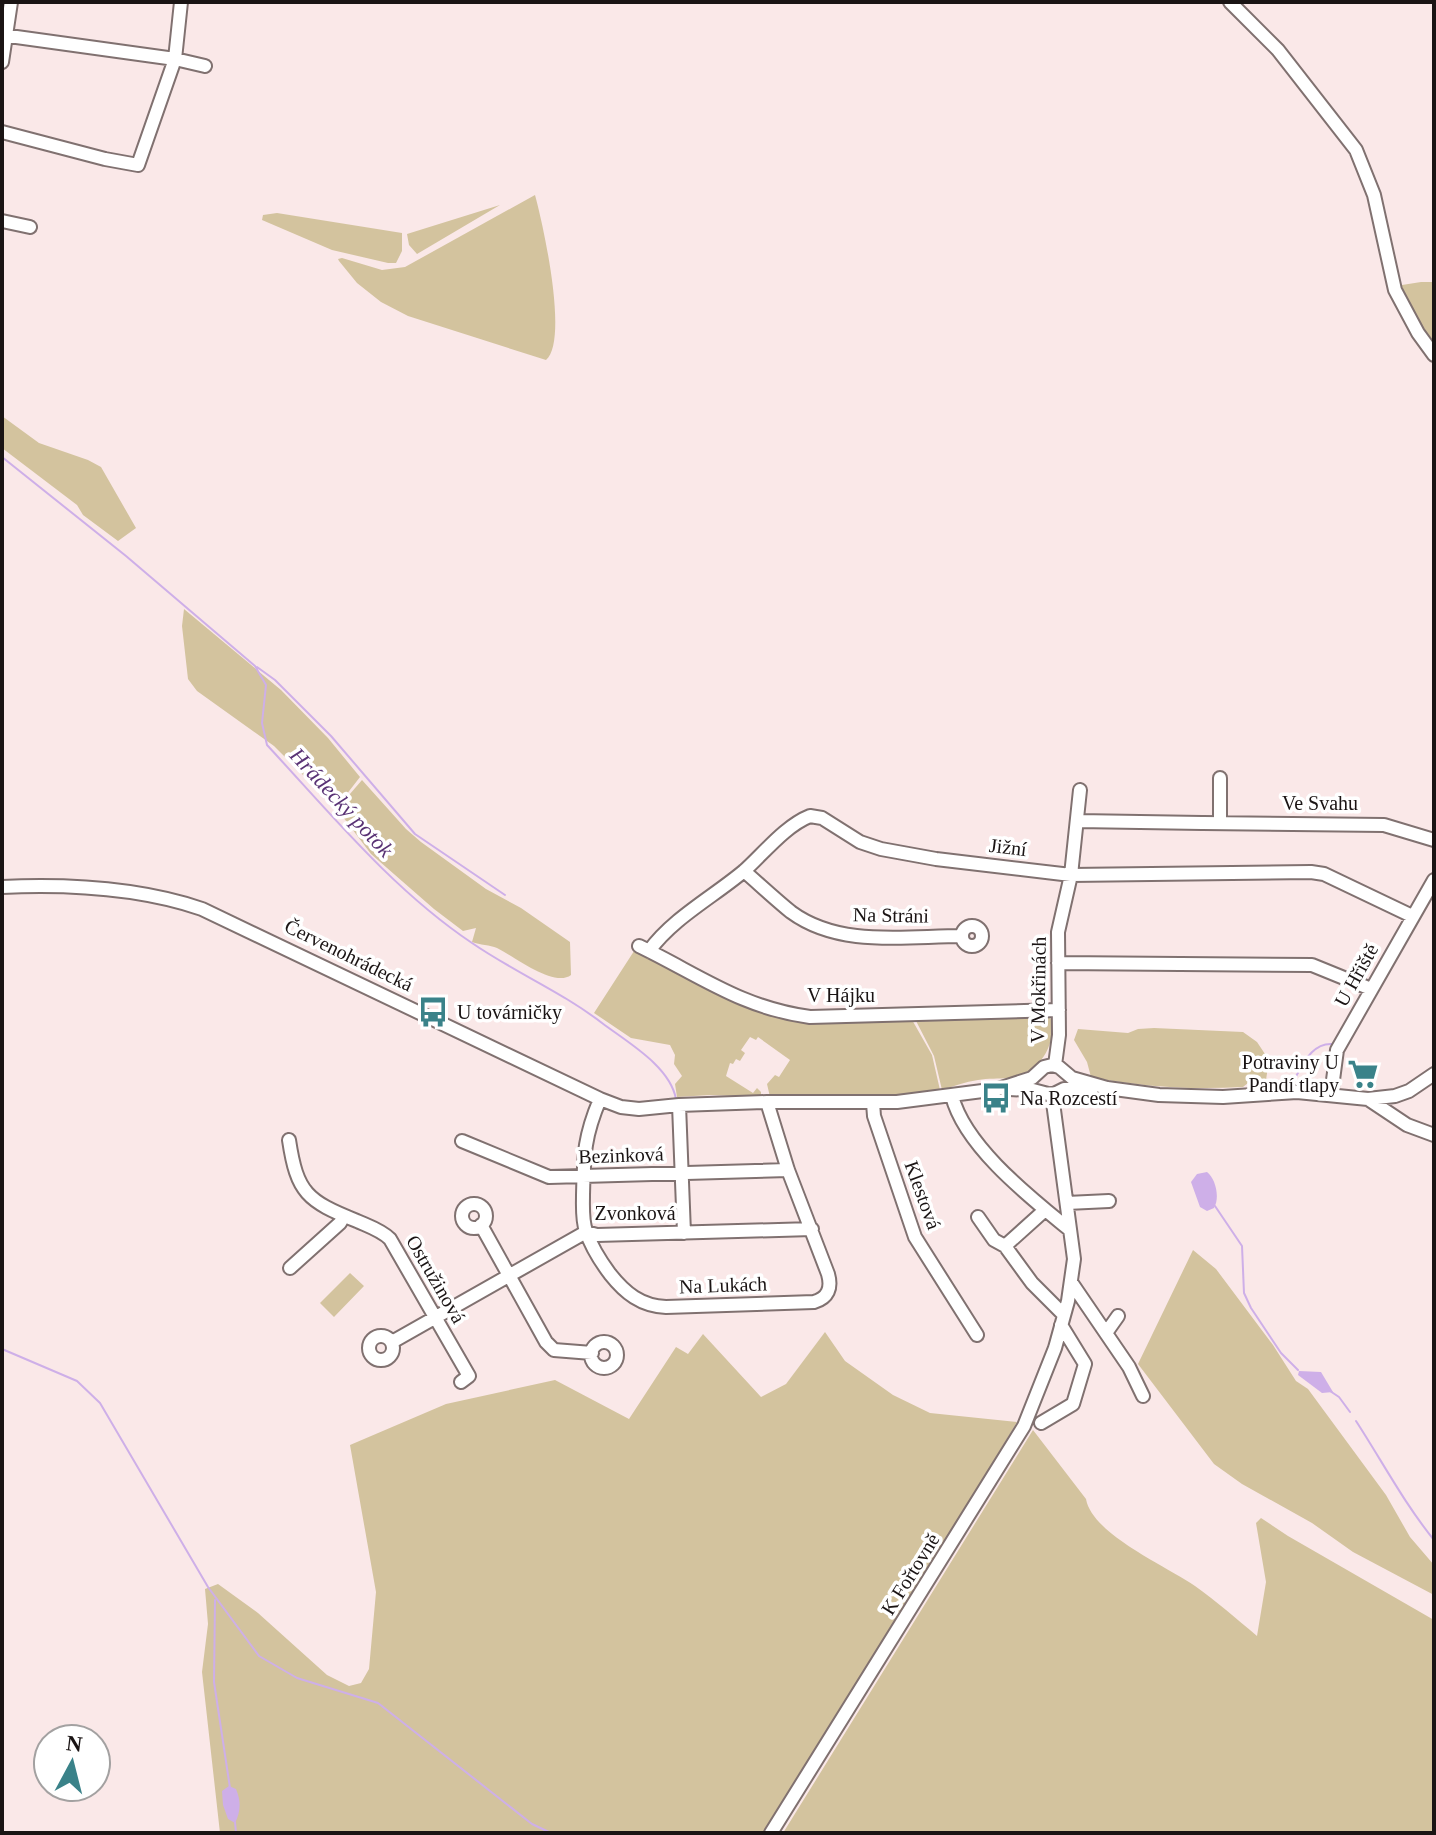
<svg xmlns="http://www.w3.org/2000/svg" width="1436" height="1835" font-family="'Times New Roman',serif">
<rect width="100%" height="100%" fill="#fae8e8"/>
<path fill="#d3c39e" d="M535 195C543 224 569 340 546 360L408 316 381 302 357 283 339 261 338 259 342 258 382 270 405 267Z
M500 205 417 254 409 245 407 234Z
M277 213 402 233V251L396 263H388L332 250 262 220 263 215Z
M1421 282H1434V349L1401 292 1402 285Z
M2 416 39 443 88 460 101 467 136 528 118 541 83 515 77 505 2 448Z
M184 609 281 690 328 738 360 777 336 808 274 746 197 691 188 679 182 626Z
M362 780 406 829 421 842 486 889 521 908 570 942 571 975C554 988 514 956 497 948 490 945 480 945 472 942L476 928 463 931 434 909 371 854 337 809Z
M636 948 762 1011 911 1018 932 1055 940 1090 933 1091V1095L877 1099 770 1097 767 1084 775 1075 779 1077 790 1060 758 1037 756 1040 750 1037 741 1050 745 1053 740 1061 736 1059 733 1064 730 1063 726 1076 753 1093 757 1088 761 1092V1097L710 1095 677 1097 675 1084 682 1076 674 1064 675 1055 670 1045 631 1038 594 1013Z
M1046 1016 1053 1020C1054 1049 1039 1073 1009 1078 998 1079 988 1078 978 1080 965 1082 954 1086 942 1090L934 1056 914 1017Z
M1154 1028 1243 1032 1257 1042 1269 1060 1266 1080 1248 1083 1243 1087C1191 1090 1143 1087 1091 1077L1087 1062 1074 1040 1078 1029 1128 1033 1138 1029Z
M1193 1250 1216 1269 1273 1345 1296 1381 1308 1389 1386 1495 1410 1537 1434 1565V1595L1353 1552 1312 1523 1242 1484 1214 1464 1138 1364Z
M350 1273 364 1286 334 1317 320 1303Z
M825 1332 845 1361 893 1395 930 1413 1017 1422 929 1569 764 1833H220L202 1672 208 1624 205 1589 218 1584 258 1613 327 1675 349 1686 361 1683 369 1669 376 1592 350 1445 446 1404 555 1380 629 1419 676 1347 688 1354 703 1334 761 1397 786 1384Z
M1033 1430 1086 1499C1092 1534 1166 1566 1195 1586 1216 1601 1237 1619 1257 1636L1266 1582 1256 1523 1261 1518 1288 1536 1434 1620V1833H783Z"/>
<path fill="#ceafe8" d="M1207 1172C1216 1179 1220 1198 1214 1208L1207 1211 1200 1207 1191 1182 1197 1174Z
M1299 1371 1321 1372 1333 1392 1322 1393 1298 1375Z
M229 1786 236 1789C241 1801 241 1811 235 1823L228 1819 223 1805 222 1791Z"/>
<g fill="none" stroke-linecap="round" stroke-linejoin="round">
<path stroke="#ceafe8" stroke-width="2" d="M2 457 126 556 255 666 266 685 262 723 267 745C331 814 393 890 472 943 514 972 562 992 602 1023 627 1042 670 1066 676 1099H679
M257 667 275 680 331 736 415 834 505 895
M1291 1085C1302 1068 1310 1042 1333 1044
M1215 1206 1242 1246 1244 1293 1251 1308 1281 1353 1298 1370
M2 1349 77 1381 100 1403 208 1587 259 1656 297 1678 378 1703 532 1824 551 1833
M1330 1391 1339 1397 1350 1412
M1356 1421C1382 1461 1404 1503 1434 1540
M215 1600 214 1682 230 1788
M235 1822 236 1833"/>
<g stroke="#807170" stroke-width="16">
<path id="minor" d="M1230 2 1278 50 1356 150 1374 195 1395 290 1418 333 1434 355
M2 35 175 59 205 66
M2 62 11 2
M2 132 105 159 138 165 175 59 181 2
M2 221 30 227
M1078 821 1202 823
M1203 823 1384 825 1434 840
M1220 823V778
M744 871C759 884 775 899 791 912 840 948 906 936 962 936
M2 887C68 884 140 888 202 909L600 1099 621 1107 639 1109 679 1105 767 1102H897L998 1089 1032 1078 1044 1067 1052 1065 1059 1067 1072 1078 1107 1088 1159 1095 1223 1097 1297 1092 1368 1099 1395 1096 1409 1091 1434 1074
M962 936a10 10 0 1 1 20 0a10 10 0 1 1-20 0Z
M639 946C699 975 742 1008 810 1017L1059 1010
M649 951C673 918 713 897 744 871 764 853 785 826 810 816L822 818 860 842 881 849 936 859 1071 875 1311 872 1324 874 1412 916
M1058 963 1312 965 1371 989
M1055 1065 1059 1035 1058 932 1071 875 1080 790
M1009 1089 1033 1090 1052 1095 1064 1089H1092
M1331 1095 1337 1050 1434 880
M952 1096C965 1147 1031 1198 1070 1230
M600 1099C584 1137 584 1154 583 1195 583 1207 582 1220 586 1231 591 1246 601 1262 610 1274 625 1293 641 1306 666 1307L814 1302C828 1298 832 1288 828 1274L788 1170 767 1102
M1368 1099 1407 1125 1434 1135
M873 1103 874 1116 915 1237 977 1335
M679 1105 684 1233
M289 1140C297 1193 307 1201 357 1221 368 1226 381 1230 390 1239L469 1376 461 1382
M462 1141 549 1177 788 1170
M1067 1203 1109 1201
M462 1216a12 12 0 1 1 24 0a12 12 0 1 1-24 0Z
M1045 1210 1005 1246 1032 1283 1064 1315
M978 1217 994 1240 1005 1246
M481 1225 546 1342 554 1350 592 1353
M290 1268 340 1223 344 1216
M1071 1282 1129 1367 1143 1396
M1106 1333 1118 1316
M369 1348a12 12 0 1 1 24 0a12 12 0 1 1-24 0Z
M392 1342 586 1232 597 1235 812 1229
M591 1355a13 13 0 1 1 26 0a13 13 0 1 1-26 0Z
M1041 1423 1073 1404 1085 1364 1061 1325
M771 1833 1024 1426 1055 1348 1068 1301 1074 1259 1052 1095"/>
</g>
<use href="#minor" stroke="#fff" stroke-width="12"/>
</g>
<defs>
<g id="bus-bare" transform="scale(2.4)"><path d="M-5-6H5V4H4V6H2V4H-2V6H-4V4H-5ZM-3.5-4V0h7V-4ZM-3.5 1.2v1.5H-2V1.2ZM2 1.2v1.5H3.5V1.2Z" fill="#3a8289" stroke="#fff" stroke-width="2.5" paint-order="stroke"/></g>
<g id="supermarket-bare" transform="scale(2.4)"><path d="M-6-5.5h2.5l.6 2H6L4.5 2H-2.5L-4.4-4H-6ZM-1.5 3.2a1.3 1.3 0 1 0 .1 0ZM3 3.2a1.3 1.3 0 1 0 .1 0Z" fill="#3a8289" stroke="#fff" stroke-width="2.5" paint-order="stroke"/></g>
</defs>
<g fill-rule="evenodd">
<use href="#bus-bare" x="433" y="1012"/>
<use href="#supermarket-bare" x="1363" y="1074"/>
<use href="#bus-bare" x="996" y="1098"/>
</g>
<g text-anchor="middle" stroke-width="7" stroke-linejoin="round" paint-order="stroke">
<g font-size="20" fill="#1a1414" stroke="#fff">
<text x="1320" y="810">Ve Svahu</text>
<text transform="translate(1008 847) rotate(7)" y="7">Jižní</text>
<text transform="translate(891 915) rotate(1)" y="7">Na Stráni</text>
<text transform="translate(349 955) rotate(26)" y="7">Červenohrádecká</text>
<text transform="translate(1356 975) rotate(-61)" y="7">U Hřiště</text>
<text transform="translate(1038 990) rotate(-89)" y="7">V Mokřinách</text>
<text x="841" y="1002">V Hájku</text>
<text transform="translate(621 1155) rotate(-2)" y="7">Bezinková</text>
<text transform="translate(923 1195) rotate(70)" y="7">Klestová</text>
<text x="635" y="1220">Zvonková</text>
<text transform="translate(436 1279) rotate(60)" y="7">Ostružinová</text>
<text transform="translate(723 1285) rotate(-2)" y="7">Na Lukách</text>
<text transform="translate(910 1574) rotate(-58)" y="7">K Fořtovně</text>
</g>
<g font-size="20" fill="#1a1414" stroke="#fff" text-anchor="start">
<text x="457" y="1019">U továrničky</text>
<text x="1339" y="1069" text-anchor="end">Potraviny U<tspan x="1339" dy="23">Pandí tlapy</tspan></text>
<text x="1020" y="1105">Na Rozcestí</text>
</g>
<g font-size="22" font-style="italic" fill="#593275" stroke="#fff">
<text transform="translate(342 802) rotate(47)" y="8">Hrádecký potok</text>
</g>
</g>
<rect width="1436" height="1835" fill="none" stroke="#1a1414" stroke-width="8"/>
<g transform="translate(72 1763) rotate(7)"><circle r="38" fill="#ffffff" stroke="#a3a1a1" stroke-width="2"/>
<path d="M0-6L14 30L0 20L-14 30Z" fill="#3a8289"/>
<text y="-12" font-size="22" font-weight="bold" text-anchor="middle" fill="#1a1414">N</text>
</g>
</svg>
